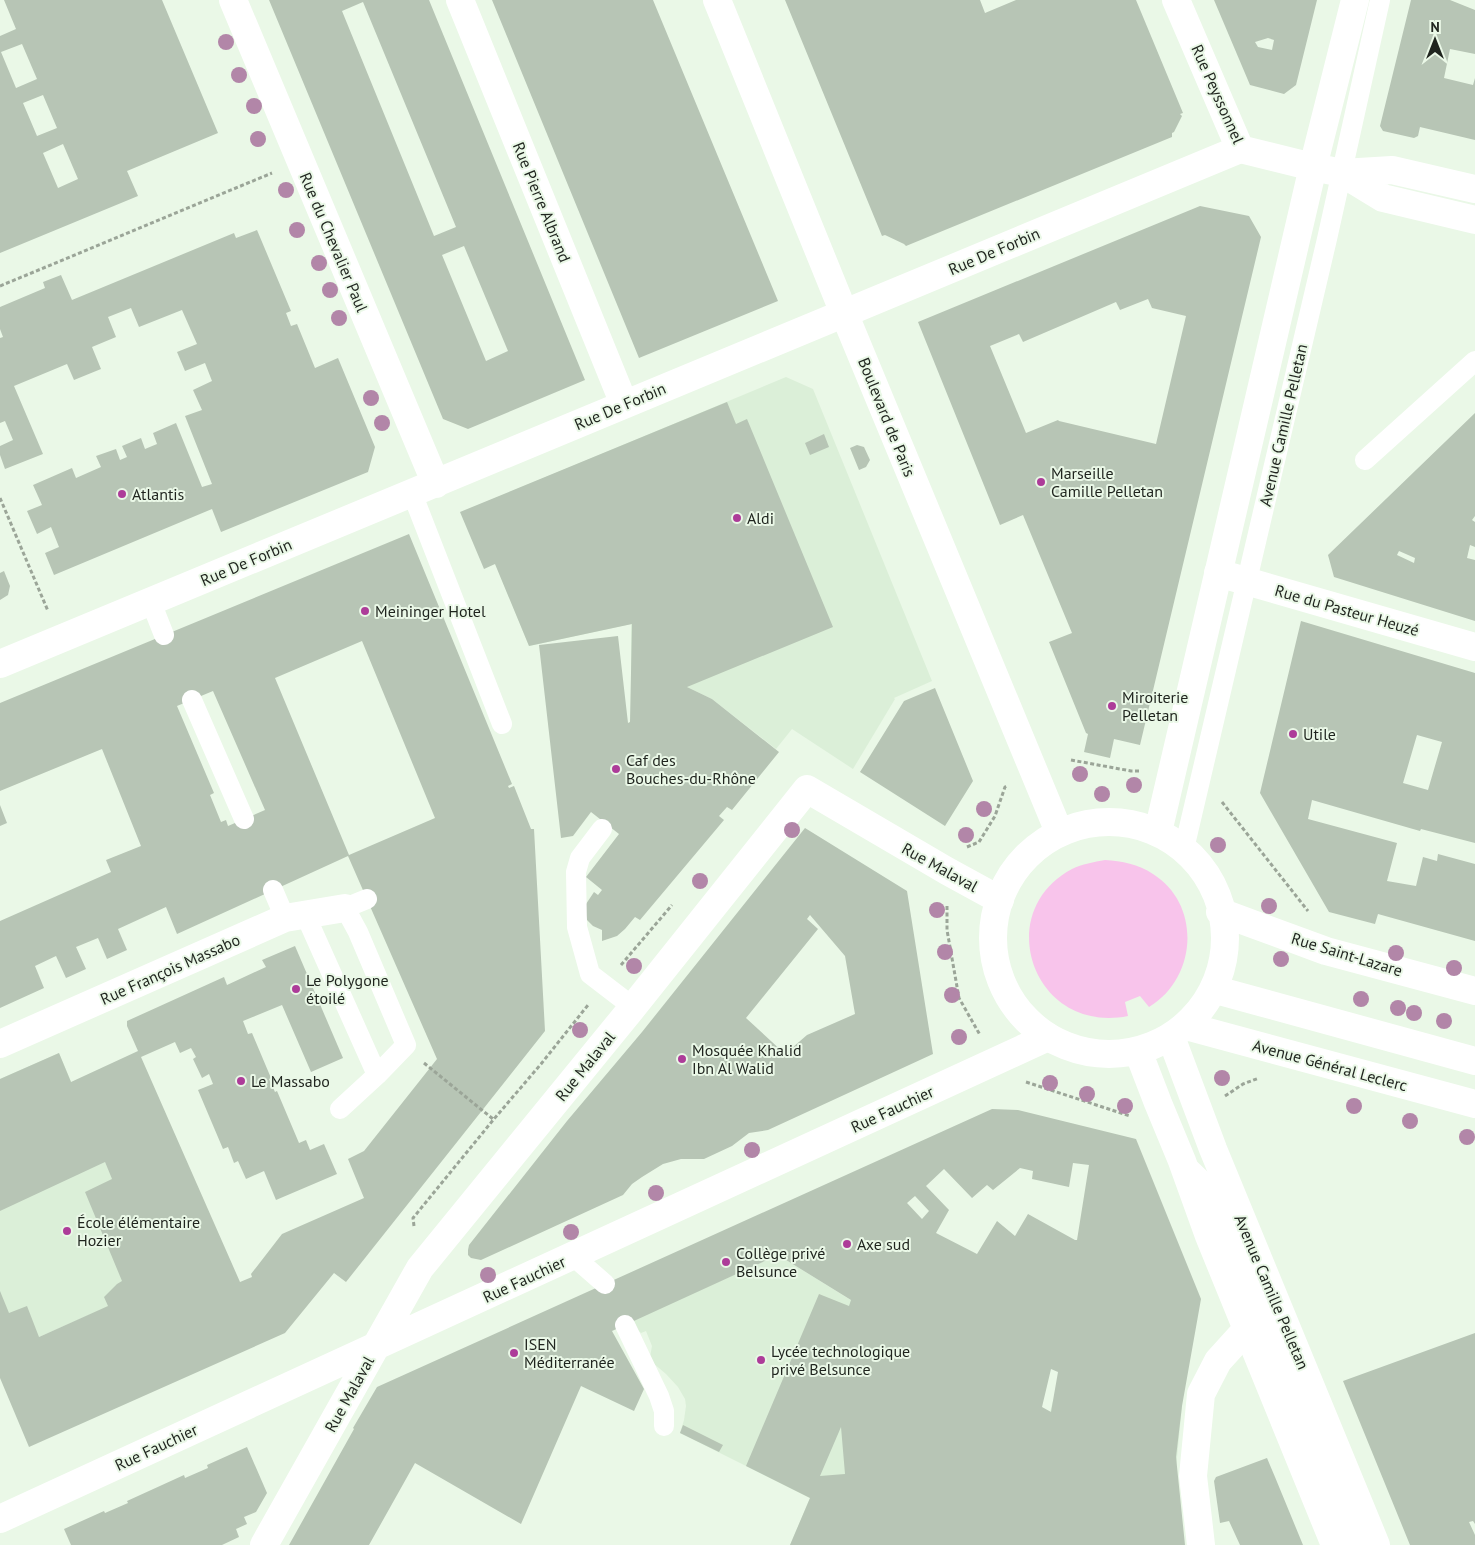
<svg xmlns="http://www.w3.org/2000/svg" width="1475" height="1545" font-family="'PT Sans',sans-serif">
<rect width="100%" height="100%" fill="#eaf8e7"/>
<path fill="#dbefd8" d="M786 377 813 389 932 681 894 698 895 699 853 769 792 729 776 749 712 699 687 687 631 685V624L529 646 479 524 469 509Z
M59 1053 157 1285 23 1344 0 1357V1079Z
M778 1255 888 1323 1050 1412 1053 1401 1072 1406 1159 1405 1182 1406 1176 1468 1112 1545H790L810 1498 680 1433 684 1420 686 1406 685 1399 678 1387 666 1374 653 1363 650 1357 652 1346 646 1331 641 1333 629 1322Z"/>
<path fill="#f8c4eb" d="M1105 860C1122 861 1138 864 1153 874 1202 905 1197 978 1149 1007L1140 996 1125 1002 1128 1016C1033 1035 991 912 1072 869 1082 864 1094 862 1105 860Z"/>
<path fill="#b7c5b5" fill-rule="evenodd" d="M4 0H162L218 133 127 171 138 196 0 253V36L16 29ZM22 44 37 79 16 88 1 52ZM43 95 57 128 37 136 23 103ZM63 144 78 179 58 188 43 153Z
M269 0H429L585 380 468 429 443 419ZM363 2 456 227 434 236 342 11ZM464 246 508 351 486 361 442 255Z
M492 0H653L778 301 639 358Z
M785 0H980L985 13 1016 0H1136L1183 113 1180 114 1182 116 1174 132 1172 133V137L906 246 904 244 885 235 882 236Z
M1214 0H1317L1296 85 1284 94 1250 85ZM1268 38 1274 40 1272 50 1258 47 1255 42Z
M1411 0H1450L1475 10V54L1450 49 1444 78 1473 85 1475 78V140L1420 127 1418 136 1414 138 1383 131 1380 126Z
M1200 206 1249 216 1261 237 1140 745 1114 739 1110 758 1084 752 1088 734 1086 733 1049 642 1072 633 1023 515 1000 525 918 322ZM1148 299 1152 308 1186 316 1156 444 1059 421 1058 420 1026 433 990 346 1019 334 1023 342 1116 302 1120 310Z
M257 230 291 311 286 313 291 326 297 324 315 368 338 358 375 447 368 472 221 532 212 509 54 575 45 553 59 547 51 527 37 534 27 511 42 505 33 485 72 468 76 478 101 467 96 456 116 449 120 460 127 457 122 446 141 438 145 449 157 444 153 433 176 423 202 487 212 484 185 416 202 410 193 390 212 381 205 363 185 371 177 352 197 344 182 310 139 327 131 308 108 317 116 337 92 347 101 369 74 380 67 364 14 386 43 454 5 469 0 455V446L13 440 5 421 0 423V338L3 337 0 329V307L45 288 43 282 61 275 72 300 234 233 236 238Z
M727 402 736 424 747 419 833 627 687 687 712 699 779 752 732 810 727 807 719 816 724 820 640 920 635 917 625 929 617 936 602 941V930L593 926 587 920 585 912 586 904 594 892 598 895 602 890 586 877 619 834 591 812 573 836 561 838 539 645 618 636 628 723 630 722 632 624 529 646 495 564 484 569 460 512Z
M1475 413V516L1472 520 1475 522V547L1470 545 1467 558 1475 560V621L1334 577 1328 555ZM1399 551 1415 558 1414 563 1397 555Z
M824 434 829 447 810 455 805 443Z
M857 445 864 447 870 460 866 467 859 470 850 448Z
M409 534 512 784 508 786 509 788 514 786 531 829H534L545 1031 346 1282 334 1273 285 1333 29 1447 0 1378V1291L9 1313 27 1306 39 1337 108 1306 104 1297 117 1284 122 1281 85 1192 112 1179 105 1162 0 1211V1079L59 1053 71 1082 138 1051 127 1026V1021L224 977 227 985 266 967 262 960 295 946 343 1058 311 1072 282 1005 243 1021 248 1034 252 1033 271 1078 269 1079 275 1092 277 1091 299 1143 306 1140 310 1150 324 1144 337 1174 276 1200 264 1171 246 1179 238 1161 234 1163 228 1147 223 1149 198 1090 213 1084 209 1074 202 1078 193 1059 196 1057 191 1048 180 1053 175 1042 141 1057 240 1282 252 1277 251 1274 282 1234 364 1198 348 1159 364 1151 437 1059 348 856 177 934 166 907 118 929 127 950 107 959 98 938 76 947 86 969 66 978 56 956 35 966 44 988 0 1008V921L111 872 106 860 141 846 102 749 0 791V703ZM362 641 435 818 349 855 275 678ZM213 691 265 810 228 826 226 820 221 822 210 795 214 793 177 706Z
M4 571 10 586 8 595 0 600V573Z
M1301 621 1475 673V843L1421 829 1420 831 1312 800 1308 819 1397 843 1387 881 1416 886 1423 857 1437 861 1438 854 1475 864V941L1378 914 1375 924 1329 912 1260 793ZM1417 735 1442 742 1428 790 1403 783Z
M935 688 973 781 945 826 860 772 904 701Z
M0 805 7 823 0 826Z
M805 828 907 891 933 1054 768 1130 749 1133 732 1146 704 1159H681L663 1164 642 1177 632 1184 623 1195 481 1260 471 1258 468 1255V1250L469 1245 567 1121 642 1032ZM810 915 845 956 855 1014 807 1035 785 1054 746 1018 818 929 807 919Z
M992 1109 1018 1110 1136 1139 1201 1299 1182 1406 1176 1457 1185 1545H790L810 1498 746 1466 819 1294 849 1306 851 1300 778 1255 612 1331 644 1389 634 1411 581 1386 521 1524 415 1463 369 1545H289L354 1429 353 1428 377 1387ZM1073 1163 1089 1165 1077 1240H1075L1028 1214 1015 1236 997 1221 977 1254 936 1233 949 1210 926 1186 944 1169 972 1198 987 1185 993 1190 1020 1168 1033 1171 1032 1179 1069 1187ZM915 1196 929 1211 922 1219 907 1203ZM1051 1369 1058 1372 1051 1412 1042 1407ZM841 1427 845 1474 820 1476Z
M1475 1333V1524L1473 1521 1469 1522 1475 1535V1545H1410L1343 1381Z
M683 1425 723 1445 719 1452 680 1433Z
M247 1447 267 1493 256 1512 244 1517 247 1524 236 1529 239 1537 222 1545H71L64 1529 104 1511 105 1513 128 1503 127 1501 184 1475 185 1478 208 1468 207 1465Z
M1267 1458 1275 1477 1303 1545H1240L1229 1521 1220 1523 1214 1481 1216 1477Z"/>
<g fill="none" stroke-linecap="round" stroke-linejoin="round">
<path stroke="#9ba598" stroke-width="3" stroke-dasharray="4 2.5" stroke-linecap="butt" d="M0 286 272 173
M0 498 48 611
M1071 760 1131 771H1140
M1222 802 1308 911
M967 847 979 842 995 816 1005 787 1007 786
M947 906V930L959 998 980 1035
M621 965 672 905
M424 1063 493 1119
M1026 1082 1130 1116
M1225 1096 1243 1084 1259 1078
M414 1226 413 1218 494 1119 541 1064 588 1005"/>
<path stroke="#fff" stroke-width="20" d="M1365 460 1475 361
M412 493 502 724
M151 602 164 635
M192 700 244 819
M602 829 580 858 576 872 577 927 590 974 633 1007
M1184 849 1327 239 1380 0
M273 890 285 918
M305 914 377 1075
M340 1109 377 1075 406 1045 358 932 345 908 367 899
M1185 1164 1207 1185 1354 1545
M573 1256 605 1284
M625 1325 659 1396 664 1411V1426"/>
<path stroke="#fff" stroke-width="28" d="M233 0 436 484
M460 0 624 404
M1313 167 1342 173 1392 170 1475 189
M1342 173 1383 198 1475 220
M1218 573 1475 647
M0 664 1240 149
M0 1044 285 918 345 908
M0 1519 1048 1037
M264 1545 420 1268 633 1007 807 789 947 871 1000 900
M1201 1545 1193 1476 1201 1394 1218 1361 1247 1329"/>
<path stroke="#fff" stroke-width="28" d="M717 0 844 313 1059 832
M1176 0 1240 149 1313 167
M993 938a116 116 0 1 1 232 0a116 116 0 1 1-232 0Z
M1158 832 1313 167 1355 0
M1220 912 1326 951 1475 991
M1216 990 1475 1061
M1186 1026 1475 1104
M1171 1037 1213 1149 1376 1545
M1138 1051 1158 1103 1182 1161 1209 1236 1335 1545"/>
</g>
<g fill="#b286a8">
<circle cx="226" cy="42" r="8"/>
<circle cx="239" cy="75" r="8"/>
<circle cx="254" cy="106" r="8"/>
<circle cx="258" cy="139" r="8"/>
<circle cx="286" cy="190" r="8"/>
<circle cx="297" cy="230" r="8"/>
<circle cx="319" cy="263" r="8"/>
<circle cx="330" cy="290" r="8"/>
<circle cx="339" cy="318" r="8"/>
<circle cx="371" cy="398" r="8"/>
<circle cx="382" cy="423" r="8"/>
<circle cx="1080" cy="774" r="8"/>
<circle cx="1134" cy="785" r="8"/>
<circle cx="1102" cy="794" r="8"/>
<circle cx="984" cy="809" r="8"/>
<circle cx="792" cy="830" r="8"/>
<circle cx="966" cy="835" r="8"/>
<circle cx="1218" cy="845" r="8"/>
<circle cx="700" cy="881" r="8"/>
<circle cx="1269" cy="906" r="8"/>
<circle cx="937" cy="910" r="8"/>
<circle cx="945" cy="952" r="8"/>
<circle cx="1396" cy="953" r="8"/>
<circle cx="1281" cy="959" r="8"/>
<circle cx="634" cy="966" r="8"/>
<circle cx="1454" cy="968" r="8"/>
<circle cx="952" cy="995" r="8"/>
<circle cx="1361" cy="999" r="8"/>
<circle cx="1398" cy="1008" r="8"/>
<circle cx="1414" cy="1013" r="8"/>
<circle cx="1444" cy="1021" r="8"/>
<circle cx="580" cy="1030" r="8"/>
<circle cx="959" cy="1037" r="8"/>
<circle cx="1222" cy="1078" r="8"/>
<circle cx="1050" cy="1083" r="8"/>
<circle cx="1087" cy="1094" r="8"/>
<circle cx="1125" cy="1106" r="8"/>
<circle cx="1354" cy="1106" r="8"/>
<circle cx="1410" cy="1121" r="8"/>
<circle cx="1467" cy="1137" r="8"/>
<circle cx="752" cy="1150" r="8"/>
<circle cx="656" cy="1193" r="8"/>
<circle cx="571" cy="1232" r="8"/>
<circle cx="488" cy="1275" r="8"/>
</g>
<g fill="#ad3c99" stroke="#eaf8e7" stroke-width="2">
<circle cx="1041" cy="482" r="5"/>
<circle cx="122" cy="494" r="5"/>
<circle cx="737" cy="518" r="5"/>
<circle cx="365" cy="611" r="5"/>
<circle cx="1112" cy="706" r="5"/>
<circle cx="1293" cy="734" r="5"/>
<circle cx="616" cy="769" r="5"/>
<circle cx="296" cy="989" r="5"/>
<circle cx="682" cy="1059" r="5"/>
<circle cx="241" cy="1081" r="5"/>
<circle cx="67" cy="1231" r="5"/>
<circle cx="847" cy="1244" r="5"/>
<circle cx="726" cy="1262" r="5"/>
<circle cx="514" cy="1353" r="5"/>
<circle cx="761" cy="1360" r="5"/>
</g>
<g text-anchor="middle" stroke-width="4" stroke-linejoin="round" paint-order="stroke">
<g font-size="16" fill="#1f241e" stroke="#eaf8e7">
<text transform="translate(1218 94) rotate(66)" y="6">Rue Peyssonnel</text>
<text transform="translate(542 202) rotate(68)" y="6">Rue Pierre Albrand</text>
<text transform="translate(334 242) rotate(67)" y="6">Rue du Chevalier Paul</text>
<text transform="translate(994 251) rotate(-23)" y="6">Rue De Forbin</text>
<text transform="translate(620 406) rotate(-23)" y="6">Rue De Forbin</text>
<text transform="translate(887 417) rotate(68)" y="6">Boulevard de Paris</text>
<text transform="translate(1283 425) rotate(-77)" y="6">Avenue Camille Pelletan</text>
<text transform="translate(246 562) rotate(-23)" y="6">Rue De Forbin</text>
<text transform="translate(1347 610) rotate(16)" y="6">Rue du Pasteur Heuzé</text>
<text transform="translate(940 867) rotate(29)" y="6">Rue Malaval</text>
<text transform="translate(1347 954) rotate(17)" y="6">Rue Saint-Lazare</text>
<text transform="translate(170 969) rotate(-24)" y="6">Rue François Massabo</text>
<text transform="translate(1330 1065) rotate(15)" y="6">Avenue Général Leclerc</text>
<text transform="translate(585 1066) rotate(-51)" y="6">Rue Malaval</text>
<text transform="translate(892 1109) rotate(-25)" y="6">Rue Fauchier</text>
<text transform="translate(524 1279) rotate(-25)" y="6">Rue Fauchier</text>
<text transform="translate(1272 1292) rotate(67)" y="6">Avenue Camille Pelletan</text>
<text transform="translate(349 1394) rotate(-61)" y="6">Rue Malaval</text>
<text transform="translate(156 1447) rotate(-25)" y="6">Rue Fauchier</text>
</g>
<g font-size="16" fill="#1f241e" stroke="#eaf8e7" text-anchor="start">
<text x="1051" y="479">Marseille<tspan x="1051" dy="18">Camille Pelletan</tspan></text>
<text x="132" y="500">Atlantis</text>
<text x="747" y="524">Aldi</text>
<text x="375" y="617">Meininger Hotel</text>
<text x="1122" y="703">Miroiterie<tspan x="1122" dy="18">Pelletan</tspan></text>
<text x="1303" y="740">Utile</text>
<text x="626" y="766">Caf des<tspan x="626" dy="18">Bouches-du-Rhône</tspan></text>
<text x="306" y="986">Le Polygone<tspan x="306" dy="18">étoilé</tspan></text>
<text x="692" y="1056">Mosquée Khalid<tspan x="692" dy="18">Ibn Al Walid</tspan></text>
<text x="251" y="1087">Le Massabo</text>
<text x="77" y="1228">École élémentaire<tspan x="77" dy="18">Hozier</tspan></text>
<text x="857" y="1250">Axe sud</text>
<text x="736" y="1259">Collège privé<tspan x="736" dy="18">Belsunce</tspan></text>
<text x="524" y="1350">ISEN<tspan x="524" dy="18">Méditerranée</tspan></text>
<text x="771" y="1357">Lycée technologique<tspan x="771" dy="18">privé Belsunce</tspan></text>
</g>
</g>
<g transform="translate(1435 40)" stroke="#eaf8e7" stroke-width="4" paint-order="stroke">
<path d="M0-4L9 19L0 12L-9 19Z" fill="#1f241e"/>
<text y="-8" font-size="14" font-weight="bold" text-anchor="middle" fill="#1f241e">N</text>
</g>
</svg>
